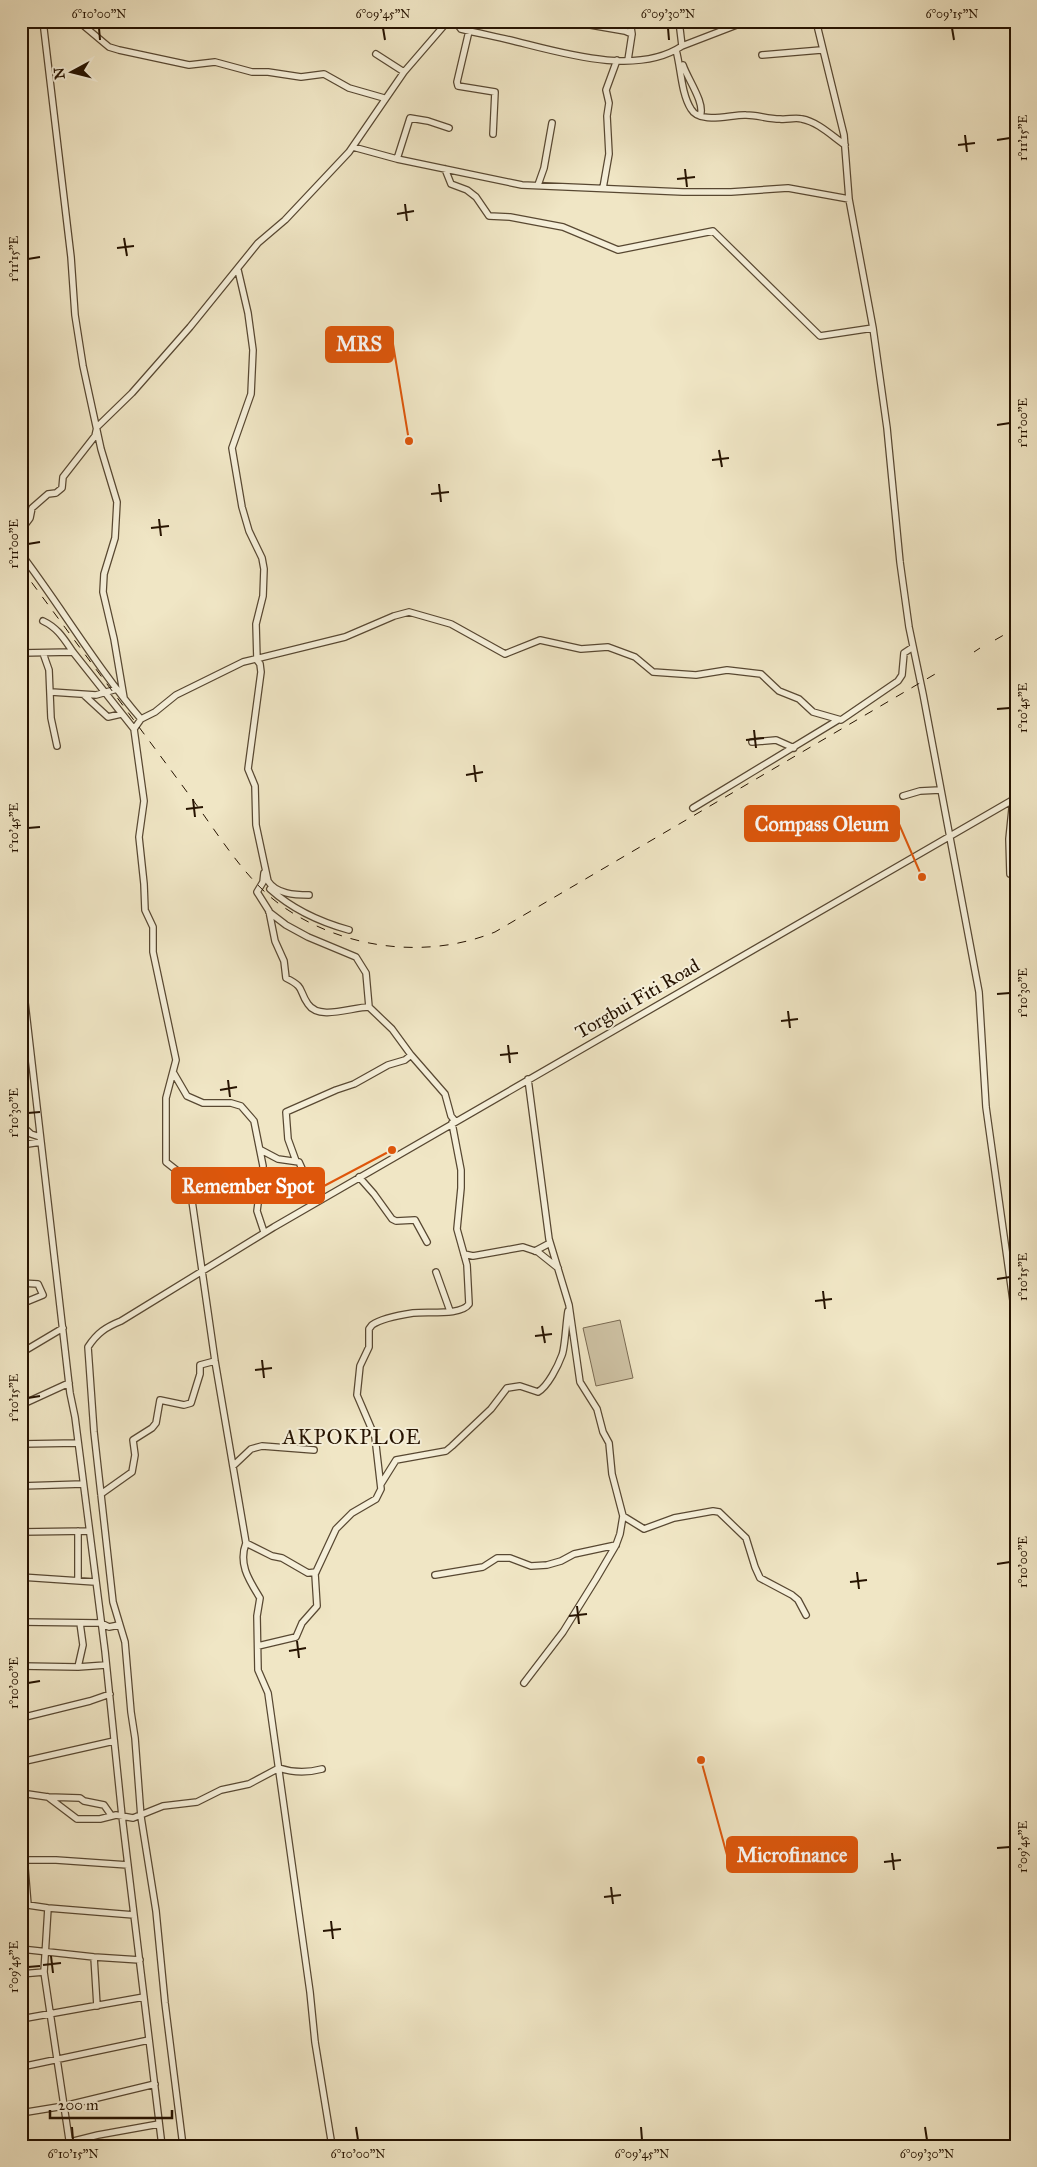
<svg xmlns="http://www.w3.org/2000/svg" width="1037" height="2167" font-family="'IM FELL Great Primer',serif">
<rect width="100%" height="100%" fill="#f0e6c5"/>
<filter id="stains"><feTurbulence type="fractalNoise" baseFrequency=".004" numOctaves="4"/><feColorMatrix values="0 0 0 0 .2 0 0 0 0 .09 0 0 0 0 .02 0 0 0 .5 -.17"/></filter>
<radialGradient id="worn" r=".72"><stop offset=".6" stop-color="#630" stop-opacity="0"/><stop offset="1" stop-color="#630" stop-opacity=".3"/></radialGradient>
<path fill="#cec2a4" stroke="#7a6a52" d="M620 1320 633 1378 596 1386 583 1328Z"/>
<g fill="none" stroke-linecap="round" stroke-linejoin="round">
<g stroke="#584832" stroke-width="8">
<path id="minor" d="M43 21 71 257 75 315 83 366 101 449 117 502 115 538 104 574 103 592 114 639 124 698
M78 21 109 47 119 50 189 65 215 62 252 72H268L301 77 324 74 349 88 384 98
M455 21 461 29C477 33 493 36 510 40 559 52 636 77 682 46L679 21
M567 21 625 31 632 34 628 60
M630 21 632 34
M816 21 844 135 849 199 873 328 887 428 900 562 909 627 923 694 979 992 986 1107 1016 1322
M469 31 457 82 458 86 495 92 493 134
M682 46 747 21
M676 50C681 68 681 93 691 109 700 125 732 114 746 115 757 115 768 119 780 119 787 120 795 117 802 119 818 122 832 136 845 145
M376 54 404 72
M762 55 821 50
M683 65C687 78 706 104 700 116
M353 147 397 159 522 185 683 192H731L788 188 849 199
M397 159 410 118 428 121 449 128
M445 169 451 184 467 190 476 197 489 216 510 217 563 227 618 250 713 231 820 336 873 328
M538 185 544 168 552 123
M603 188 609 154 607 116 609 103 606 90 617 60
M238 270 248 313 253 350 251 394 232 448 242 507 249 531 262 558 264 569 263 596 256 624 257 660 260 664 261 672 248 769 255 786 256 825 268 881C276 894 295 895 309 895
M21 530 30 518 32 508 48 494 56 493 62 488 63 477 95 436 97 427 132 393 190 327 258 243 285 220 349 152 404 72 448 21
M21 554C62 608 97 668 141 719
M43 621C58 628 64 639 73 652L134 729
M21 653 73 652
M43 653 49 670 51 718 57 746
M51 692 96 695 117 689
M84 695 108 717 121 714
M752 742 776 740 794 748
M903 796 920 791 940 790
M693 808 838 720
M264 873 263 882 257 892 269 911 275 941 284 961 286 978C306 988 298 990 308 1004 319 1021 352 1007 369 1007L392 1029 411 1055 445 1094 451 1116 455 1121
M1010 874 1009 839 1013 799
M270 889C292 909 320 922 349 930
M269 912 286 925 308 937 356 957 366 973 369 1007
M21 968 70 1393 75 1417 105 1651 122 1816 162 2146
M173 1072 187 1096 203 1103H231L241 1106 254 1121 263 1166 257 1211 264 1232
M21 1125 31 1134 40 1137
M21 1145 41 1142
M261 1150 278 1159 299 1162 317 1202
M296 1161 288 1139 286 1112 336 1090 354 1084 388 1065 405 1060 411 1055
M359 1177 374 1194 392 1219 396 1221 415 1220 427 1242
M535 1251 550 1243
M464 1254 473 1256 523 1247 538 1252 558 1268
M436 1272 450 1311
M21 1283 38 1284 43 1295 21 1304
M21 1353 63 1328
M21 1405 69 1383
M21 1444 78 1443
M233 1466 251 1449 262 1446 314 1450
M381 1484 396 1460 446 1451 452 1446 491 1409 507 1388 520 1386 538 1392C548 1386 558 1366 562 1355 565 1348 566 1322 568 1311
M21 1486 83 1484
M101 1494 132 1472 135 1455 133 1440 152 1428 156 1423 160 1400 184 1405 191 1403 200 1374V1365L215 1361
M623 1516 644 1529 674 1518 713 1511 719 1512 746 1538 755 1567 760 1578 792 1595 798 1600 806 1615
M21 1532 89 1531
M246 1543 272 1556 282 1558 308 1573 316 1572
M435 1575 483 1567 497 1558H510L531 1566 547 1565 561 1561 574 1554 616 1545
M21 1577 95 1582
M78 1580V1531
M21 1622 101 1623 109 1627 119 1625
M258 1646 296 1637 302 1623 317 1606 315 1574 336 1529 352 1513 376 1499 381 1489 375 1437 357 1395 360 1366 369 1347V1329L372 1325C382 1318 400 1315 413 1313 427 1311 461 1316 469 1304L467 1265 457 1229 461 1188V1170L452 1123
M21 1666 78 1667 106 1665
M78 1667 83 1645 80 1623
M524 1683 563 1632 596 1579 616 1545 620 1534 623 1516 612 1474 609 1443 603 1432 597 1409 580 1382 569 1305 549 1239 528 1079
M21 1718 90 1701 110 1694
M21 1762 114 1741
M21 1793 48 1797 80 1798 84 1801 104 1805 111 1815
M48 1797 77 1819H100L116 1815 133 1818 163 1806 197 1802 221 1790 249 1784 279 1768C294 1773 307 1773 322 1769
M21 1820 28 1905
M26 1860H56L128 1865
M21 1904 48 1908 134 1915
M48 1908 44 1972 70 2146
M21 1949 94 1957 140 1960
M94 1957 97 2006
M21 1974 44 1972
M21 2019 144 1997
M21 2067 149 2040
M21 2113 64 2106 155 2084
M70 2142 98 2135 159 2124
M183 2146 165 2003 156 1911 141 1817 135 1738 131 1712 125 1642 113 1602 94 1432 88 1347C97 1333 106 1327 121 1321L274 1227 1016 798
M332 2146 315 2042 310 1992 268 1693 258 1670 257 1616 260 1598C249 1580 238 1564 246 1543L215 1361 189 1180 166 1162V1098L176 1060 153 952V927L145 910 144 884 139 837 144 801 134 729 141 719 155 712 176 695 243 662 345 637 394 616 409 612 451 624 505 654 540 640 581 649 608 647 635 657 653 672 696 675 727 670 761 674 779 691 799 699 813 712 841 720 898 681 902 675 904 653 913 647"/>
</g>
<use href="#minor" stroke="#f5efd9" stroke-width="5.5"/>
<path stroke="#261301" stroke-width="1" stroke-dasharray="9 9" stroke-linecap="butt" d="M21 568C77 644 134 720 190 796 217 832 245 880 282 906 343 949 426 960 495 932L942 670
M995 640 1016 628
M974 652 980 648"/>
</g>
<path fill="none" stroke="#261301" stroke-width="2" d="M99 28 100 40M383 28 385 40M668 28 669 40M952 28 954 40M965 135 967 152M997 140 1010 138M958 145 975 143M685 169 687 187M677 179 695 177M405 204 407 221M397 214 414 211M124 238 127 256M117 248 134 246M28 259 40 257M997 425 1010 423M719 450 722 467M712 460 729 458M439 484 441 502M431 494 449 492M159 519 161 536M151 528 169 526M28 544 40 542M997 709 1010 708M754 730 756 748M746 740 764 738M474 765 476 782M466 775 483 772M193 799 195 817M186 809 203 807M28 828 40 827M997 994 1010 993M788 1011 790 1028M781 1021 798 1019M508 1045 510 1063M500 1055 518 1053M228 1080 230 1097M220 1090 237 1087M28 1113 40 1112M997 1279 1010 1277M823 1291 825 1309M815 1301 832 1299M542 1326 545 1343M535 1336 552 1334M262 1360 264 1378M255 1370 272 1368M28 1398 40 1396M997 1564 1010 1562M857 1572 859 1589M850 1582 867 1580M577 1606 579 1624M569 1616 587 1614M297 1641 299 1658M289 1651 306 1648M28 1683 40 1681M997 1848 1010 1847M892 1853 894 1870M884 1862 901 1860M611 1887 613 1904M604 1897 621 1895M331 1921 333 1939M323 1931 341 1929M51 1956 53 1973M43 1965 61 1963M28 1967 40 1966M72 2127 73 2140M356 2127 358 2140M641 2127 642 2140M925 2127 927 2140"/>
<g text-anchor="middle" stroke-width="4" stroke-linejoin="round" paint-order="stroke">
<g font-size="19" fill="#261301" stroke="#f5efd9">
<text transform="translate(637 998) rotate(-30)" y="7">Torgbui Fiti Road</text>
</g>
<g font-size="21" letter-spacing="1" fill="#261301" stroke="#f5efd9">
<text x="352" y="1444">AKPOKPLOE</text>
</g>
</g>
<path fill="none" stroke="#de560b" stroke-width="2" d="M409 441L393 344M922 877L899 824M392 1150L324 1186M701 1760L727 1855"/>
<g fill="#de560b" stroke="#f5efd9" stroke-width="2">
<circle cx="409" cy="441" r="5"/>
<circle cx="922" cy="877" r="5"/>
<circle cx="392" cy="1150" r="5"/>
<circle cx="701" cy="1760" r="5"/>
</g>
<g fill="#de560b" stroke="#de560b" stroke-width="2">
<rect x="326" y="327" width="67" height="35" rx="5"/>
<rect x="745" y="806" width="154" height="35" rx="5"/>
<rect x="172" y="1168" width="152" height="35" rx="5"/>
<rect x="727" y="1837" width="130" height="35" rx="5"/>
</g>
<g font-size="20" text-anchor="middle" font-weight="bold" fill="#fff">
<text x="359" y="351">MRS</text>
<text x="822" y="831">Compass Oleum</text>
<text x="248" y="1193">Remember Spot</text>
<text x="792" y="1862">Microfinance</text>
</g>
<rect width="1037" height="2167" fill="none" stroke="#f0e6c5" stroke-width="55"/>
<g transform="translate(72 72) rotate(263)" stroke="#f5efd9" stroke-width="4" paint-order="stroke">
<path d="M0-4L9 19L0 12L-9 19Z" fill="#261301"/>
<text y="-8" font-size="14" font-weight="bold" text-anchor="middle" fill="#261301">N</text>
</g>
<path d="M50 2110v8h122v-8" fill="none" stroke="#261301" stroke-width="2.5"/>
<text x="58" y="2110" font-size="15" fill="#261301" stroke="#f5efd9" stroke-width="4" paint-order="stroke">200 m</text>
<rect x="28" y="28" width="982" height="2112" fill="none" stroke="#261301" stroke-width="2"/>
<g font-size="12" text-anchor="middle" fill="#261301">
<text x="99" y="18">6°10'00"N</text>
<text x="383" y="18">6°09'45"N</text>
<text x="668" y="18">6°09'30"N</text>
<text x="952" y="18">6°09'15"N</text>
<text transform="translate(1023 138) rotate(-90)" y="4">1°11'15"E</text>
<text transform="translate(14 259) rotate(-90)" y="4">1°11'15"E</text>
<text transform="translate(1023 423) rotate(-90)" y="4">1°11'00"E</text>
<text transform="translate(14 544) rotate(-90)" y="4">1°11'00"E</text>
<text transform="translate(1023 708) rotate(-90)" y="4">1°10'45"E</text>
<text transform="translate(14 828) rotate(-90)" y="4">1°10'45"E</text>
<text transform="translate(1023 993) rotate(-90)" y="4">1°10'30"E</text>
<text transform="translate(14 1113) rotate(-90)" y="4">1°10'30"E</text>
<text transform="translate(1023 1277) rotate(-90)" y="4">1°10'15"E</text>
<text transform="translate(14 1398) rotate(-90)" y="4">1°10'15"E</text>
<text transform="translate(1023 1562) rotate(-90)" y="4">1°10'00"E</text>
<text transform="translate(14 1683) rotate(-90)" y="4">1°10'00"E</text>
<text transform="translate(1023 1847) rotate(-90)" y="4">1°09'45"E</text>
<text transform="translate(14 1967) rotate(-90)" y="4">1°09'45"E</text>
<text x="73" y="2158">6°10'15"N</text>
<text x="358" y="2158">6°10'00"N</text>
<text x="642" y="2158">6°09'45"N</text>
<text x="927" y="2158">6°09'30"N</text>
</g>
<rect width="100%" height="100%" filter="url(#stains)"/>
<rect width="100%" height="100%" fill="url(#worn)"/>
</svg>
